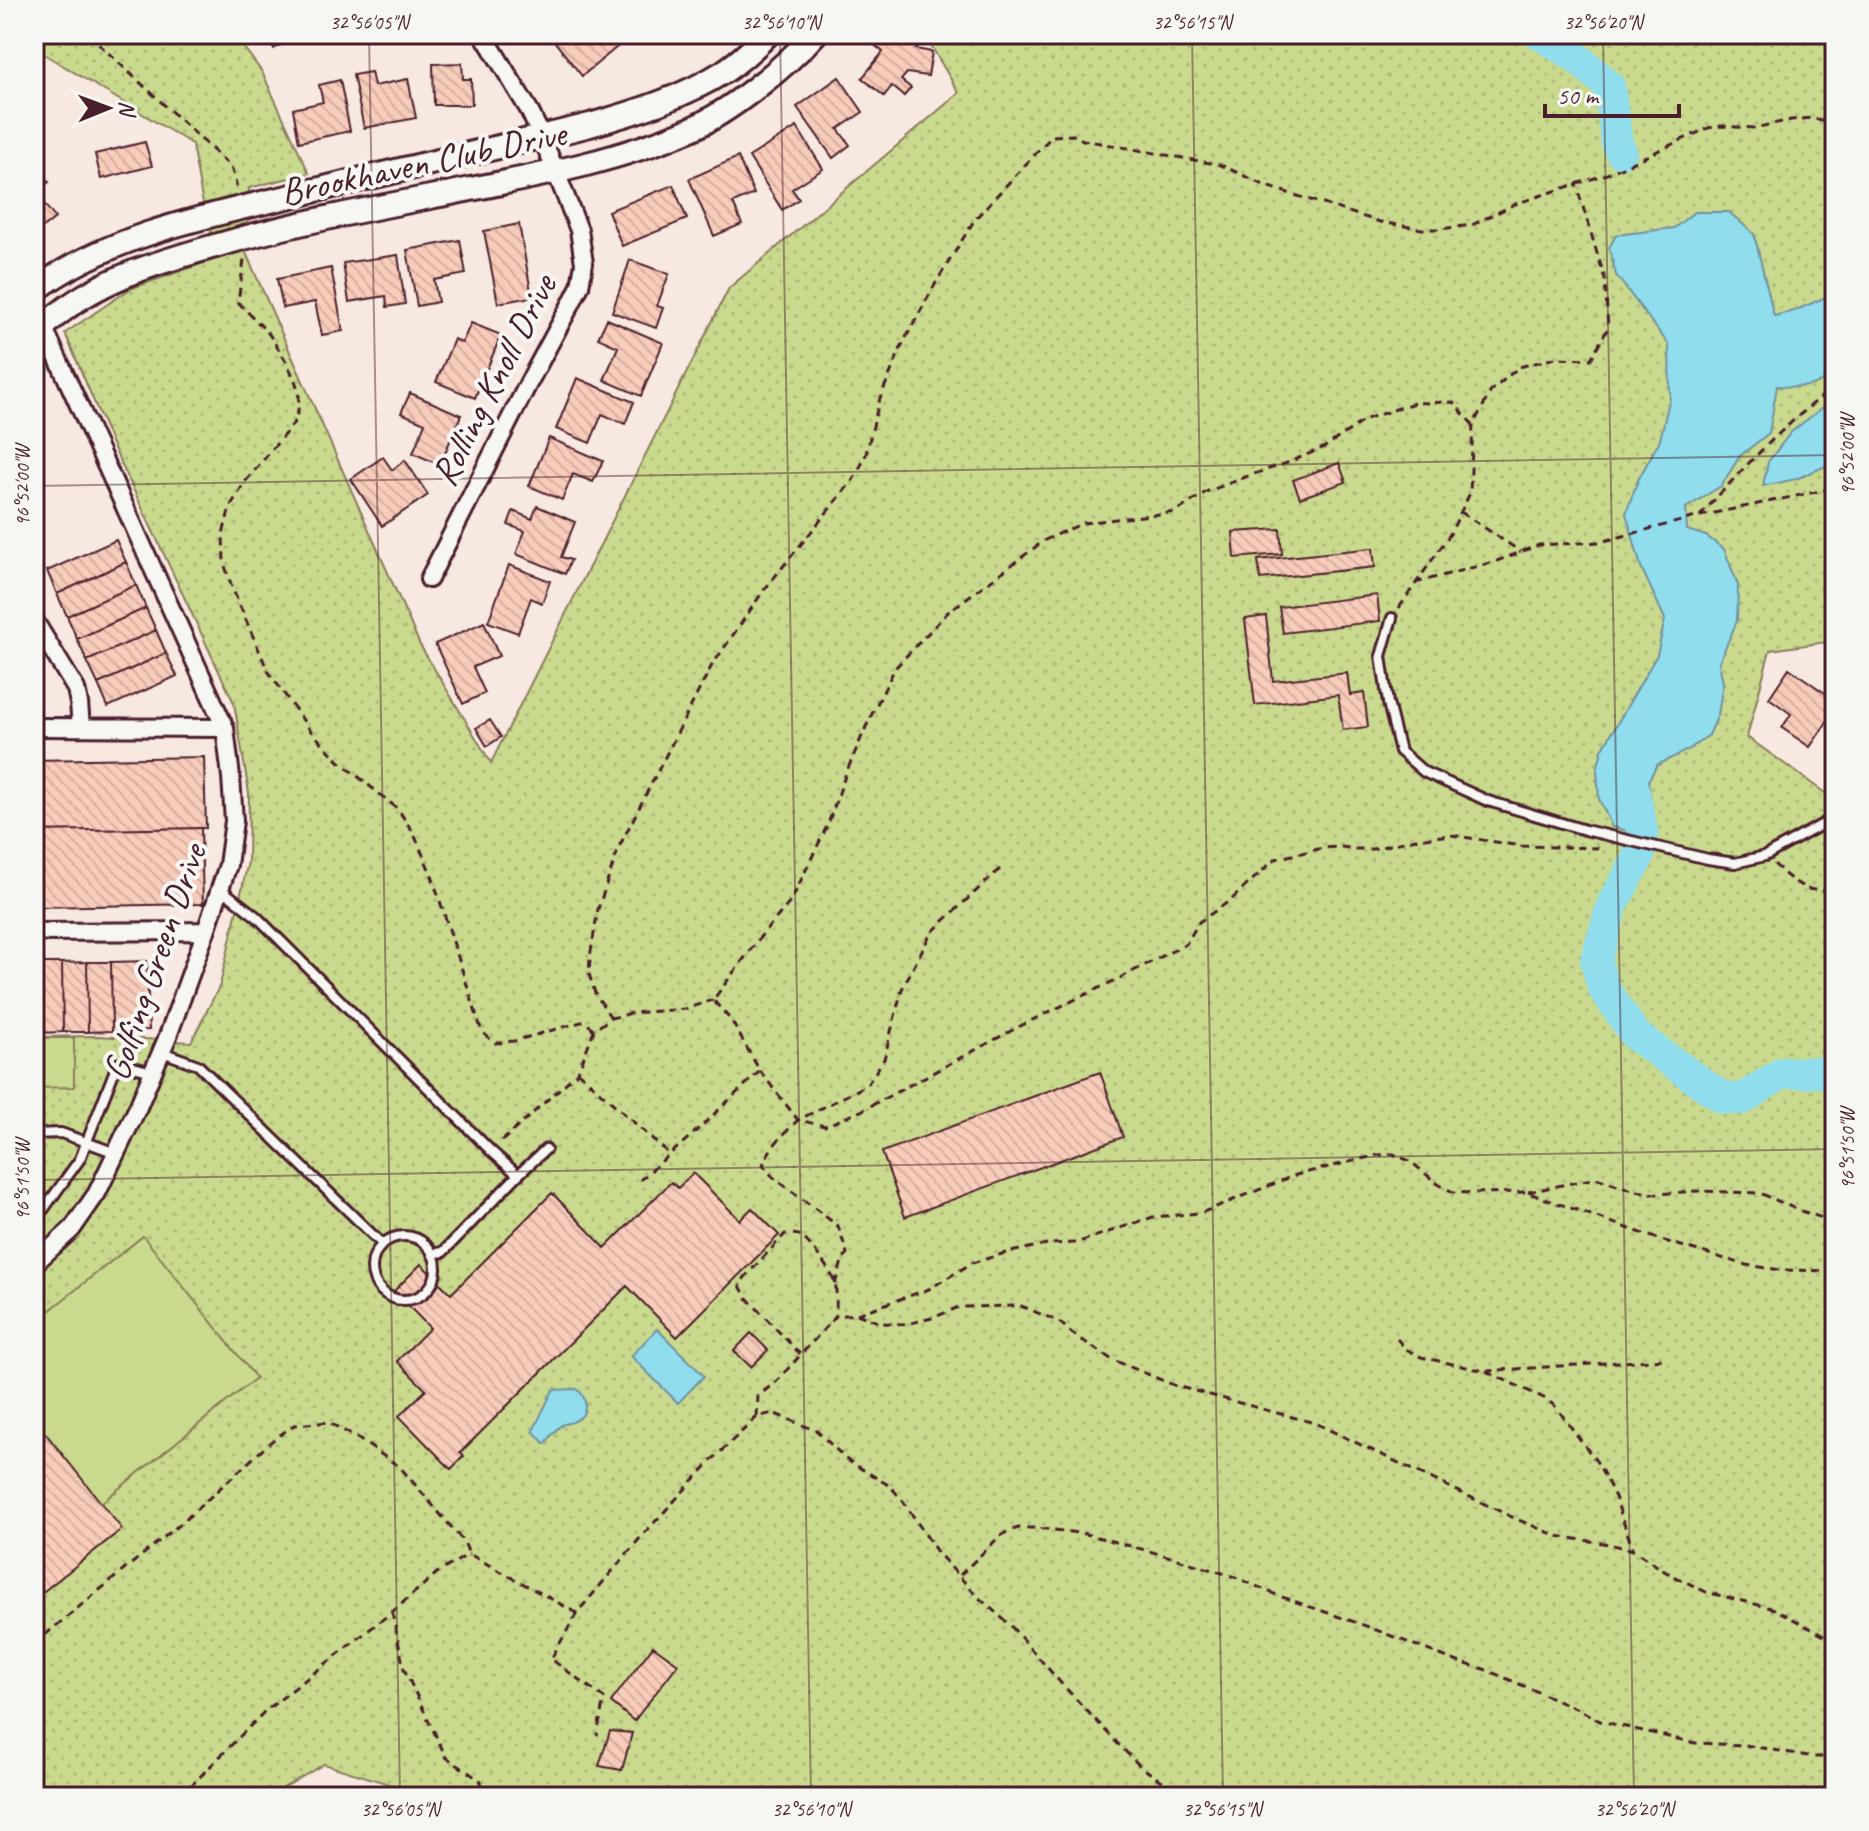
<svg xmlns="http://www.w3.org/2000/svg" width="1869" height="1831" font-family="Caveat,sans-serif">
<defs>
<pattern id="grass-dots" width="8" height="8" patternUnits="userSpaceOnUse" patternTransform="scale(2)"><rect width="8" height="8" fill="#c9d98d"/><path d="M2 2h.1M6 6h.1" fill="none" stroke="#aeba7a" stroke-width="1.8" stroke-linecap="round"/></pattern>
<pattern id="building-back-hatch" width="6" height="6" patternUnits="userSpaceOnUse" patternTransform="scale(2)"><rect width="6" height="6" fill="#f8ccba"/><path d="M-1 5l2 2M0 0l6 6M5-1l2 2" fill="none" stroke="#d6afa0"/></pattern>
</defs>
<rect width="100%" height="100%" fill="#f7e9e1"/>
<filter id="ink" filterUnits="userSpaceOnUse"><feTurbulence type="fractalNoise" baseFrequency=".0125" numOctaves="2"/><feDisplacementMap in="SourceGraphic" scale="16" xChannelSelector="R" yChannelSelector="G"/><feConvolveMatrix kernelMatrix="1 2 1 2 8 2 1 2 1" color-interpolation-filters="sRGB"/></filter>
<g filter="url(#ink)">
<path fill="url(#grass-dots)" stroke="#8a7c5c" stroke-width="2" d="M34 34H234L262 72 309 173 249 188 246 253 420 645 491 763 729 288 959 93 924 34H1835V641L1770 650 1747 737 1835 800V1797H407L399 1787 324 1764 268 1797H34V1037L98 1036 191 1042 220 985 248 862 249 793 234 703 111 442 65 333 130 289 218 258 202 199 192 144 34 48Z"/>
<path fill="#c9d98d" stroke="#8a7c5c" stroke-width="2" d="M34 1038H74V1087L34 1088Z
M143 1236 256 1378 101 1503 34 1419V1323Z"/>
<path fill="#8fdded" stroke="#73919f" stroke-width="2" d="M1694 212H1729L1754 234 1774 316 1794 311 1835 293V374C1814 388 1801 388 1777 386L1769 433 1740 456 1721 486 1686 508 1687 530 1706 536 1724 549 1738 585 1737 621 1719 662 1723 683 1718 715 1709 735 1688 750 1657 765 1648 781 1655 826 1649 836 1612 827 1599 799 1597 770 1602 750 1657 655 1665 619 1641 567 1626 513 1638 480 1660 440 1670 397 1669 345 1616 275 1609 248 1616 235 1674 228Z
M1835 398V462L1796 479 1763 486 1768 462 1791 432Z
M657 1329 704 1376 678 1403 631 1356Z
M577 1389C588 1398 589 1414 575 1421 571 1423 566 1423 562 1425 556 1428 550 1438 545 1444L533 1431 553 1390Z"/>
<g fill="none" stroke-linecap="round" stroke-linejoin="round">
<path stroke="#8fdded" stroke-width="32" d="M1540 34 1575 56 1609 86 1617 143 1621 152
M1634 792 1643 835 1639 856 1613 903 1596 960 1603 987 1636 1036 1723 1098 1743 1099 1782 1073 1835 1072"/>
</g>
<path fill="url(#building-back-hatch)" stroke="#4a1f2b" stroke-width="2" d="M265 34H299L274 49Z
M370 34H403L371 39Z
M554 34H591L595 40 603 34H614L622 43 582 76 551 37Z
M872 34 900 35 912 34 922 42 916 49 932 52 928 76 907 73 901 80 911 88 904 96 892 86 884 96 862 78 883 52 867 39Z
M462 63 463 79H471L472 105H434L433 64Z
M371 72 374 86 408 79 416 118 364 128 353 75Z
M839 77 863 112 838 129 850 145 833 158 797 107Z
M340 80 350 131 299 142 293 109 323 102 319 85Z
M797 127 823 169 792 189 799 199 782 210 749 157Z
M145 142 152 166 101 179 95 154Z
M738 157 754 194 733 203 742 224 714 236 689 179Z
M34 164 49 182 35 192 55 218 34 235Z
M673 185 687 219 622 246 608 211Z
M519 224 532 297 498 303 484 231Z
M460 240 466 274 434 280 438 302 417 306 407 250Z
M398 255 405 304 387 307 386 296 349 302 343 263Z
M630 260 669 274 657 306 663 308 656 328 612 312Z
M331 268 343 331 322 335 315 302 283 308 277 279Z
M607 319 663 343 641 396 604 380 618 347 598 338Z
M471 323 501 335 475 398 436 382 454 339 462 343Z
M577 378 634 402 625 424 602 414 590 443 556 429Z
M410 393 461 415 440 465 413 453 425 423 401 413Z
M549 438 603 461 593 482 573 474 562 500 529 486Z
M383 457 392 470 405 460 428 495 382 526 351 479Z
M1339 463 1346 482 1300 498 1293 480Z
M537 506 575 522 561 557 571 560 565 574 516 554 525 531 508 525 513 511 532 519Z
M1280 529 1282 554 1235 558 1233 532Z
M116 540 126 562 57 594 47 571Z
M1373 548 1375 567 1260 579 1258 560Z
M126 562 136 585 67 616 57 594Z
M509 565 550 581 542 603 531 598 518 633 488 622Z
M136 585 146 608 77 639 67 616Z
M1377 595 1380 621 1283 633 1279 607Z
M146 608 156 630 87 661 77 639Z
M1266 616 1273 681 1347 673 1350 695 1364 693 1368 727 1343 730 1338 695 1255 705 1245 619Z
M484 622 499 656 473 667 485 693 463 704 435 644Z
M156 630 166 653 98 684 87 661Z
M166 653 177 676 108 707 98 684Z
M1789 668 1835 700V710L1810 747 1782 728 1791 714 1769 698Z
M490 720 501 737 487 746 476 728Z
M204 757 206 828 34 831V760Z
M201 828 203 904 34 907V831Z
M147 961 149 1030 112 1031 111 962Z
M87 962 88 1032H63L62 963Z
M87 962H111L112 1031 88 1032Z
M34 963H37L39 1033H34Z
M37 963H62L63 1032 39 1033Z
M1100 1072 1123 1137 905 1217 882 1152Z
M693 1173 740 1220 752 1208 779 1235 677 1337 627 1286 460 1453 464 1456 451 1469 399 1416 426 1390 397 1361 430 1328 394 1291 421 1264 451 1294 552 1193 605 1248 671 1182 678 1188Z
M751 1333 768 1350 751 1367 734 1351Z
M34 1419 122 1529 34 1599Z
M653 1646 678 1664 634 1721 611 1702Z
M610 1731 632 1733 622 1770 599 1766Z"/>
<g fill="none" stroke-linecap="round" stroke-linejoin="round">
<g stroke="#4a1f2b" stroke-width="14">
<path id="service" d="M1392 618 1381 656 1388 703 1400 751 1424 772 1488 801 1585 830 1708 859 1735 863 1765 856 1832 819 1835 815
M221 889 257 917 491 1151 518 1175 546 1149
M162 1052 198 1065 382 1244
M34 1134 61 1133 116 1153
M34 1220 41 1213 80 1159 116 1067 119 1063 152 1072
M372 1268a32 32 0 1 1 64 0a32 32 0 1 1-64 0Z
M432 1254 443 1252 518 1175"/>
</g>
<g stroke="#4a1f2b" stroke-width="22">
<path id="minor" d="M34 306 225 728 231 777 234 821 228 865 206 931 168 1036 138 1107 97 1193 72 1229 34 1264
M429 579 529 382 571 304 580 286 584 263 579 230 542 137 528 108 483 34
M34 620 76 689 79 703 81 727
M34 727 225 728
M34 932 206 931"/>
</g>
<g stroke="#4a1f2b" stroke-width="28">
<path id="secondary" d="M34 291C107 235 212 215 300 194 397 170 494 149 590 125 637 112 684 97 725 71 740 61 755 47 768 34
M34 336C43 328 51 319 61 312 107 276 166 260 222 244 305 220 391 205 476 188 548 174 622 159 691 129 731 111 785 67 815 34"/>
</g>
<path stroke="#4a1f2b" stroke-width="3" stroke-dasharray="8 6" stroke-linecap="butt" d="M88 34 231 167 237 187
M244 260 238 302 269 334 286 361 296 383 299 397 298 411 293 424 245 482 230 507 223 534 224 563 233 590 268 671 310 730 339 761 398 809 414 834 432 876 482 1032 495 1043 514 1041 585 1021 594 1030 611 1018 632 1013 685 1009 713 1000
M1461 512 1521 552
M1700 516C1741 470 1785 423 1835 387
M1415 583 1497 561 1539 545 1600 542 1700 516 1835 488
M1399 608 1450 534 1470 493 1473 425 1491 391 1519 367 1555 358 1591 359 1608 328 1605 279 1576 184
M1774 864 1788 877 1806 889 1835 892
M611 1018 595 993 589 974 590 958 598 909 619 847 711 667 764 590 853 480 865 458 880 398 904 341 937 281 975 219 1052 136 1074 135 1083 140 1221 165 1266 186 1380 222 1422 229H1440L1472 225 1515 204 1607 174 1708 128 1721 126 1754 128 1791 120 1811 118 1835 124
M760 1071 798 1120 867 1085 884 1059 902 989 931 933 1003 866
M578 1072 669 1154
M502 1141 578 1072 594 1030
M640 1180 692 1135 760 1071 731 1020 713 1000 761 936 791 901 828 824 846 773 869 720 895 668 948 612 1045 540 1083 523 1176 512 1206 492 1251 475 1287 463 1325 447 1366 419 1414 403 1453 402 1473 425
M1528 1192 1596 1178 1636 1191 1656 1194 1697 1191 1760 1193 1798 1210 1835 1222
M835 1284 842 1262 847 1253 838 1226 773 1177 763 1165C770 1146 784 1134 798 1120L825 1126 861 1111 1024 1024 1118 979 1186 944 1199 922 1231 900 1275 859 1323 848 1341 847 1355 849H1373L1416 839 1451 835 1521 846 1599 848
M857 1314 929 1289 972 1263 1002 1254 1047 1244 1076 1243 1153 1217 1201 1213 1296 1175 1378 1155 1393 1154 1410 1161 1438 1184 1453 1192 1471 1193 1526 1192 1661 1240 1746 1265 1781 1270 1835 1271
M1397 1339 1406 1349 1421 1357 1485 1371 1546 1399 1556 1407 1599 1465 1615 1497 1633 1550
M800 1354 747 1298 740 1286 745 1277 785 1234C788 1234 797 1234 799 1235 808 1239 832 1273 835 1282 837 1293 836 1305 836 1316
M1486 1371 1666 1359
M757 1417 758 1396 776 1382 836 1316 857 1314 881 1323 907 1324 932 1318 959 1307 1021 1306 1058 1321 1073 1334 1111 1359 1176 1386 1315 1423 1514 1518 1557 1536 1609 1544 1633 1550 1666 1572 1706 1592 1775 1609 1835 1642
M960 1575 998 1538 1008 1531 1019 1528H1037L1086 1534 1171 1557 1235 1577 1279 1596 1366 1626 1458 1662 1484 1669 1578 1709 1600 1721 1695 1743 1745 1745 1814 1757H1835
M392 1612 404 1669 446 1757 481 1781 483 1797
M577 1613 551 1659 604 1698 597 1736
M34 1644 186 1519 273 1440 294 1425 328 1422 357 1438 400 1467 464 1542 469 1554 577 1613 641 1537 712 1460 757 1417 773 1413 817 1431 847 1460 890 1486 903 1501 937 1552 979 1598 1010 1625 1059 1681 1120 1746 1139 1765 1157 1778 1193 1797
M180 1797 264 1712 392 1612 437 1573 469 1554"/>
<use href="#service" stroke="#f6f6f2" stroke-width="8"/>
<use href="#minor" stroke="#f6f6f2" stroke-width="16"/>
<use href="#secondary" stroke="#f6f6f2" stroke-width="22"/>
</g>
</g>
<path fill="none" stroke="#4a1f2b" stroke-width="2" stroke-opacity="0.45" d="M369 34 400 1797M780 34 811 1797M1192 34 1223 1797M1603 34 1634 1797M34 486 1835 455M34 1180 1835 1149"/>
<g text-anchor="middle" stroke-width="8" stroke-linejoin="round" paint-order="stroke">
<g font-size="38" fill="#4a1f2b" stroke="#f6f6f2">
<text transform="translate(423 162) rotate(-12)" y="13">Brookhaven Club Drive</text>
<text transform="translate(493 380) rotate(-63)" y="13">Rolling Knoll Drive</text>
<text transform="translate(154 962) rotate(-71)" y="13">Golfing Green Drive</text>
</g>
</g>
<rect width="1869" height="1831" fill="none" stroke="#f6f6f2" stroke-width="88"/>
<g transform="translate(108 108) rotate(89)" stroke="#f6f6f2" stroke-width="6" paint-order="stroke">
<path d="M0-6L14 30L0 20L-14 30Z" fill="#4a1f2b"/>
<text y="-12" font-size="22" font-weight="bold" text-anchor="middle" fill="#4a1f2b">N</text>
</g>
<path d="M1545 104v12h134v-12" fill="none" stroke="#4a1f2b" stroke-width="4"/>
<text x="1557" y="104" font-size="24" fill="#4a1f2b" stroke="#f6f6f2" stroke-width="6" paint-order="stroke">50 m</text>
<rect x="44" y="44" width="1781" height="1743" fill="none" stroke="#4a1f2b" stroke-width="3"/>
<g font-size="20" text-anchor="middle" fill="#4a1f2b">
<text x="369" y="29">32°56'05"N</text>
<text x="781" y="29">32°56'10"N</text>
<text x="1192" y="29">32°56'15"N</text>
<text x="1603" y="29">32°56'20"N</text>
<text transform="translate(1847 455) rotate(-90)" y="7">96°52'00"W</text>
<text transform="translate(22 486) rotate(-90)" y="7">96°52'00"W</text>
<text transform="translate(1847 1149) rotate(-90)" y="7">96°51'50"W</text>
<text transform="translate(22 1180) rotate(-90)" y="7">96°51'50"W</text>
<text x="400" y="1816">32°56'05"N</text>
<text x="811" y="1816">32°56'10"N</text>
<text x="1222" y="1816">32°56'15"N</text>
<text x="1634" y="1816">32°56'20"N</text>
</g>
</svg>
